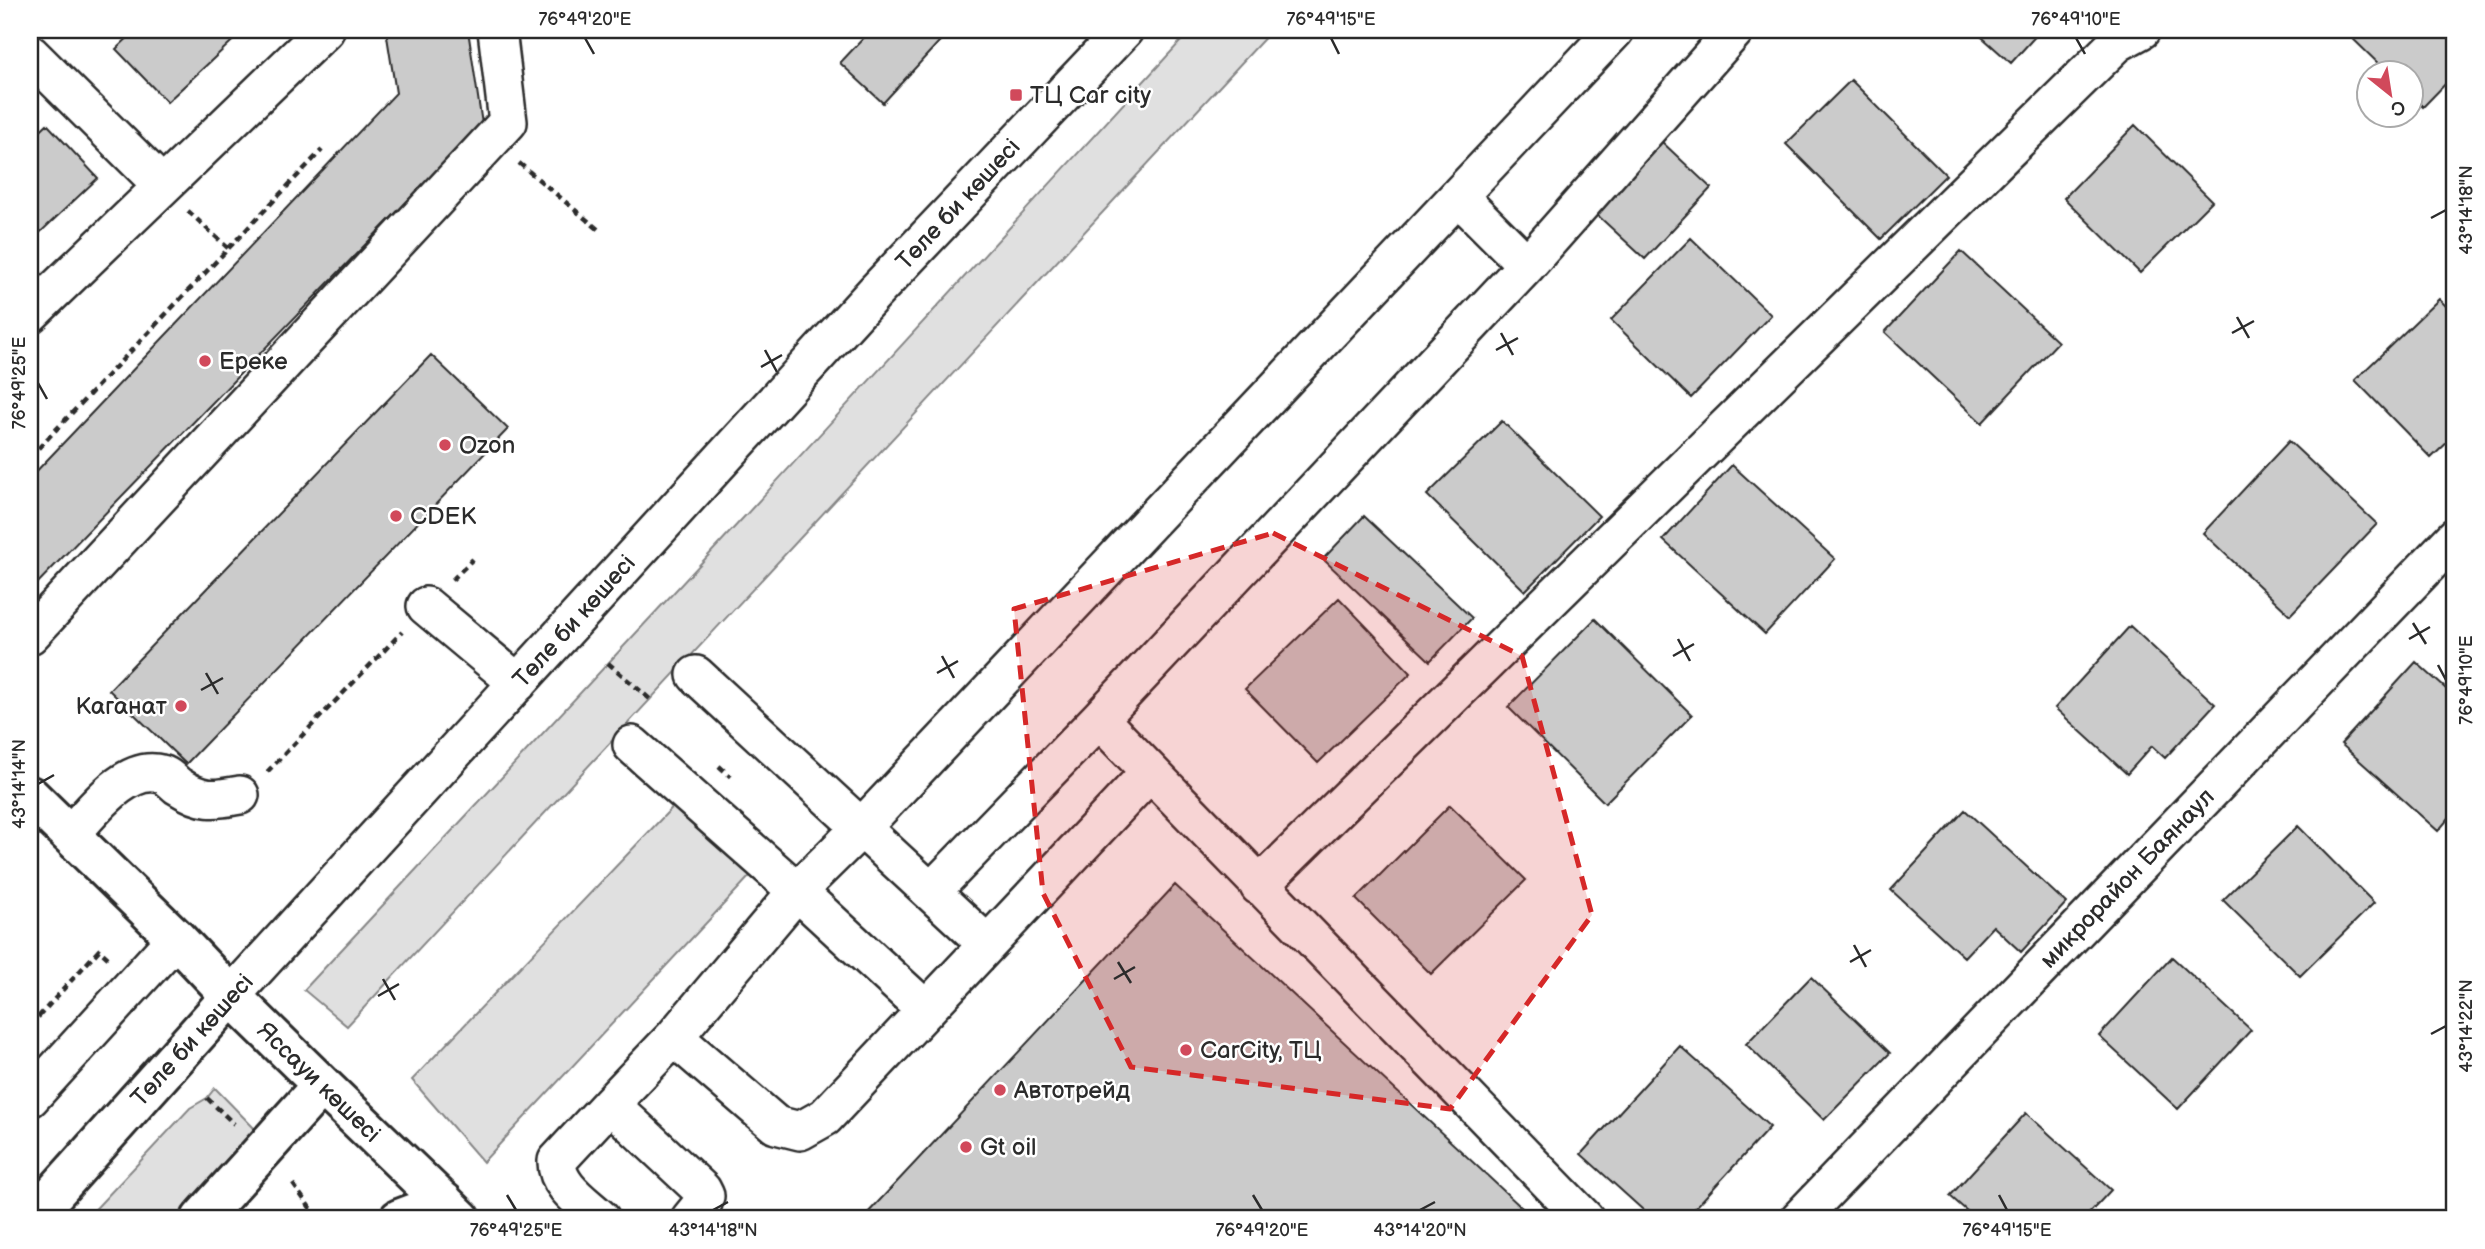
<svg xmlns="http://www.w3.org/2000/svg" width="2485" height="1249" font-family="'Balsamiq Sans',sans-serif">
<rect width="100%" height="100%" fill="#fff"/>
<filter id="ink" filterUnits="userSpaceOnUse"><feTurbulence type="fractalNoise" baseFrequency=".0143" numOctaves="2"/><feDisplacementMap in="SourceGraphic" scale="14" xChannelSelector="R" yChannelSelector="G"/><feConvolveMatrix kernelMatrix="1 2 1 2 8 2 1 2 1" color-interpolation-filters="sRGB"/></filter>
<g filter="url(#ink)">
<path fill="#e0e0e0" stroke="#868686" stroke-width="2" d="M1191 30H1272L347 1026 304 990 744 517Z
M686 793 764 861 483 1162 412 1080Z
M215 1088 255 1129 250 1141 177 1219H86L190 1108 207 1098Z"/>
<path fill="#cbcbcb" stroke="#2b2b2b" stroke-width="2" d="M136 30H244L167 102 116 49Z
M386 30H468L482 124 30 591V478L396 93Z
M871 30H950L883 103 840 63Z
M1974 30H2041L2011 63Z
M2344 30H2455V74L2423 107 2412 96V74H2389Z
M1851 80 1946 175 1881 239 1786 144Z
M47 124 98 178 30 242V140Z
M2135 125 2212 201 2140 273 2064 198Z
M1660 140 1711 188 1645 259 1594 212Z
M1691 238 1771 315 1691 398 1611 320Z
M1961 251 2058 342 1982 423 1885 332Z
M2439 299 2455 315V435L2431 458 2355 380Z
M431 355 508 429 186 764 109 690Z
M1502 421 1599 516 1525 591 1427 495Z
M2289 441 2377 524 2290 615 2203 533Z
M1732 465 1835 559 1765 634 1663 540Z
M1364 516 1472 618 1430 661 1323 559Z
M1339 598 1411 673 1318 763 1245 689Z
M1595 619 1692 715 1605 803 1508 707Z
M2130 626 2215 704 2165 758 2152 746 2127 774 2055 708Z
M2416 662 2455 697V811L2438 831 2341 744Z
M1450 805 1526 880 1431 974 1356 899Z
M1965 810 2066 903 2021 952 1993 926 1964 957 1891 890Z
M2298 826 2374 903 2300 976 2223 900Z
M1175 885 1534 1219H871L866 1215Z
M2172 957 2251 1030 2178 1109 2099 1036Z
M1811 977 1890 1053 1824 1120 1746 1044Z
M1680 1046 1770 1127 1685 1219H1653L1581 1154Z
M2026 1113 2111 1190 2084 1219H1976L1950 1196Z"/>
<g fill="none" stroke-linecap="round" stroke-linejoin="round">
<g stroke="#2b2b2b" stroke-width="42">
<path id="minor" d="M30 54 163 186
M1458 196 1527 265
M30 314 325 30
M426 606 518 683
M30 635 508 122 497 30
M696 675 987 944
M1099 719 1585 1219
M632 745 797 891 862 827 1615 30
M70 835C91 813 126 764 161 774 167 775 173 782 178 786 203 802 213 800 240 795
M1259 886 2117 43 2141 30
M931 892 1099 719 1527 265 1735 30
M231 996 875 292 1124 30
M674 1037 797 891 926 1010
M30 1098 176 938
M601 1219C584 1203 556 1186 557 1161L610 1104
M690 1219 703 1203 705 1196 702 1190 610 1104 674 1037 776 1125 800 1131 825 1117 1150 772
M1799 1219 2455 537"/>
</g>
<g stroke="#2b2b2b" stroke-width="44">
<path id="major" d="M30 796 176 938 231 996 322 1085 461 1219
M31 1219 231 996
M201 1219 322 1085
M399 1219 444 1202"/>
</g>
<path stroke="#2b2b2b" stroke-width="4.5" stroke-dasharray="7 5" stroke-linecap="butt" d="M519 163 599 230
M188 211 228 248
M30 457 322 150
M452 580 473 559
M608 663 651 700
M719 766 731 777
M267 772 402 632
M30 1026 99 950 108 958
M207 1098 234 1124
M293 1184 318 1219"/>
<use href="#minor" stroke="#fff" stroke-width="37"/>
<use href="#major" stroke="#fff" stroke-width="38"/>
</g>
</g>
<path fill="#d62828" fill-opacity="0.2" stroke="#d62828" stroke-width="5" stroke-dasharray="14 9" stroke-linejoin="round" d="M1273 533 1522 656 1592 915 1450 1109 1131 1067 1043 893 1014 609Z"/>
<path fill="none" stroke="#2b2b2b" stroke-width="2.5" d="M585 38 594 54M1331 38 1339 54M2076 38 2085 54M2431 218 2446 210M2237 317 2249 338M1501 333 1513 355M2232 333 2254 321M765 350 777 372M1496 350 1518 338M761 367 782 355M38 383 47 399M2413 623 2426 644M1678 639 1690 661M2409 639 2430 627M942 656 954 678M1673 656 1694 644M2438 665 2446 680M206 673 218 694M937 673 958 661M201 690 223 678M38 784 54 775M1854 945 1866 967M1118 962 1131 983M1850 962 1871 950M383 979 395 1000M1114 979 1135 967M378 996 399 984M2431 1034 2446 1026M507 1195 516 1210M1253 1195 1262 1210M1999 1195 2007 1210M713 1210 728 1202M1420 1210 1435 1202"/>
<g fill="#d1495b" stroke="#fff" stroke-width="2.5">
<rect x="1009" y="88" width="14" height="14" rx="3.5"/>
<circle cx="205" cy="361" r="7"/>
<circle cx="445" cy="445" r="7"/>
<circle cx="396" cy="516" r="7"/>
<circle cx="181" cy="706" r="7"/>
<circle cx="1186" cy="1050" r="7"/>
<circle cx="1000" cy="1090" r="7"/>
<circle cx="966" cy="1147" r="7"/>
</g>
<g text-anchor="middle" stroke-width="5" stroke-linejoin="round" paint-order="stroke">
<g font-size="24" fill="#2b2b2b" stroke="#fff" text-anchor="start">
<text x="1030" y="103">ТЦ Car city</text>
<text x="219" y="369">Ереке</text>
<text x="459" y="453">Ozon</text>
<text x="410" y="524">CDEK</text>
<text x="167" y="714" text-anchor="end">Каганат</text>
<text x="1200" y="1058">CarCity, ТЦ</text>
<text x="1014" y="1098">Автотрейд</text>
<text x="980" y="1155">Gt oil</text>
</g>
<g font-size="24" fill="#2b2b2b" stroke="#fff">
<text transform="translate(958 204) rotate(-47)" y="8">Төле би көшесі</text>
<text transform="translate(574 621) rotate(-48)" y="8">Төле би көшесі</text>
<text transform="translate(2127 878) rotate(-46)" y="8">микрорайон Баянаул</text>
<text transform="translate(192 1040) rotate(-48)" y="8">Төле би көшесі</text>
<text transform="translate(319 1082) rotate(44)" y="8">Яссауи көшесі</text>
</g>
</g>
<rect width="2485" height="1249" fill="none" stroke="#fff" stroke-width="77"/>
<g transform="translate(2390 94) rotate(150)"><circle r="33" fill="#ffffff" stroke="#aaaaaa" stroke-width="2"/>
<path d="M0-5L12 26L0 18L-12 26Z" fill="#d1495b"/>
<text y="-10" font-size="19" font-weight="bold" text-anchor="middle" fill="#2b2b2b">С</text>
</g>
<rect x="38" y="38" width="2408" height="1172" fill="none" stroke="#2b2b2b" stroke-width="2.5"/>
<g font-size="18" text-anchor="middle" fill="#2b2b2b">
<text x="585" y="25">76°49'20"E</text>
<text x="1331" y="25">76°49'15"E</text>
<text x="2076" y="25">76°49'10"E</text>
<text transform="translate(2466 210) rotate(-90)" y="6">43°14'18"N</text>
<text transform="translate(19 383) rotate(-90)" y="6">76°49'25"E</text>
<text transform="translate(2466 680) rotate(-90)" y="6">76°49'10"E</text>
<text transform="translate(19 784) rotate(-90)" y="6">43°14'14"N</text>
<text transform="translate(2466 1026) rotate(-90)" y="6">43°14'22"N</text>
<text x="516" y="1236">76°49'25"E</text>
<text x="713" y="1236">43°14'18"N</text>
<text x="1262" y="1236">76°49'20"E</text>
<text x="1420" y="1236">43°14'20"N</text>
<text x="2007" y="1236">76°49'15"E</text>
</g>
</svg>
